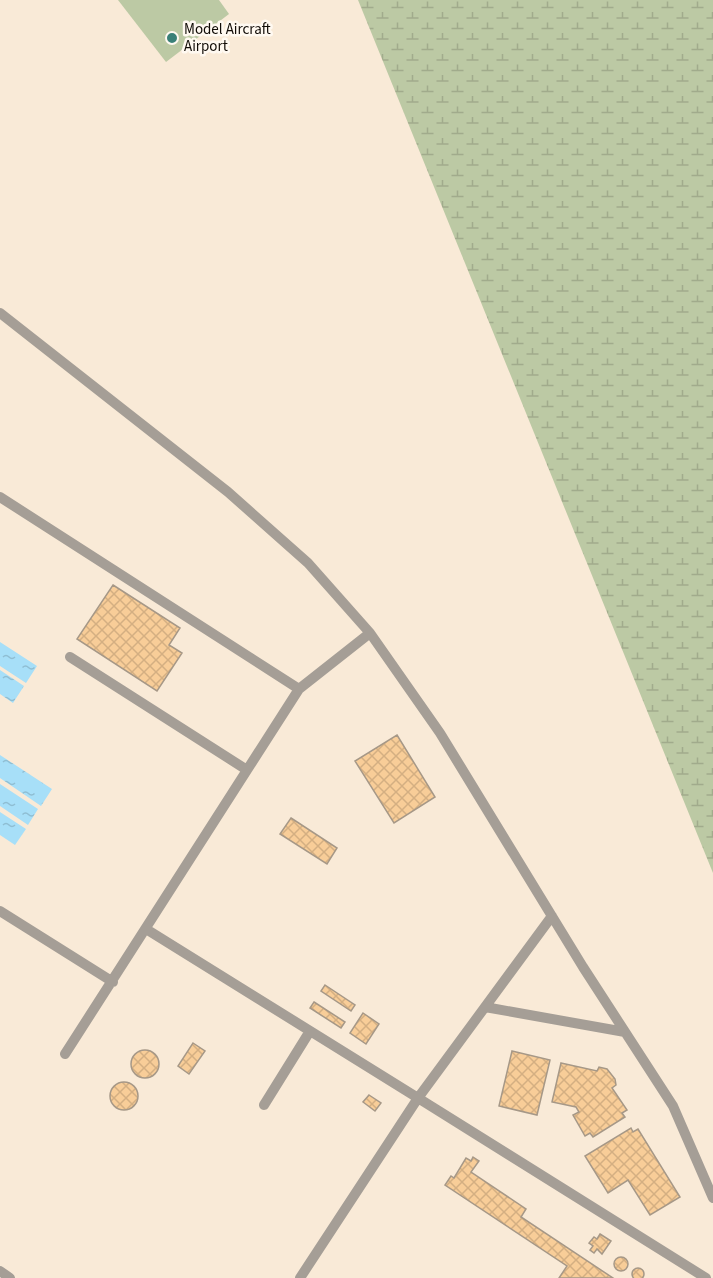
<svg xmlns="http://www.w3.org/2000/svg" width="713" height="1278" font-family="'Source Sans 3',sans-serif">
<defs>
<pattern id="wetland-marsh" width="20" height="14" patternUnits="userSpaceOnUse" patternTransform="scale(1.5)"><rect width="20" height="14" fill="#bcc9a4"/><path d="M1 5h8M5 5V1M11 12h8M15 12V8" fill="none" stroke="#a1ab8c"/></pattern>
<pattern id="water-ripples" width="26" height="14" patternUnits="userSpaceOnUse" patternTransform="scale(1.5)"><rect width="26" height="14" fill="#a7dff8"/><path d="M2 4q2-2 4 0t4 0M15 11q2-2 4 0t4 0" fill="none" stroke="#8fbed3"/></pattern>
<pattern id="building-cross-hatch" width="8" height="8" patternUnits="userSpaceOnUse" patternTransform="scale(1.5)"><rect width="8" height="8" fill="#f8cd98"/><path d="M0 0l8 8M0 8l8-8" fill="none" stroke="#d4af82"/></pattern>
</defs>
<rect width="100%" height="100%" fill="#f9ead7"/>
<path fill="url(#wetland-marsh)" d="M358 0H713V873Z"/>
<path fill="#bcc9a4" d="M118 0H219L229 14 166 62Z"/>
<path fill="url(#water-ripples)" d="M0 642 37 666 26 683 0 666Z
M0 670 24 686 13 703 0 694Z
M0 755 52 789 41 806 0 778Z
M0 784 38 809 28 825 0 806Z
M0 812 26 829 15 845 0 835Z"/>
<path fill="url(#building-cross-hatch)" stroke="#a69887" stroke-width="1.5" d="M113 585 180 628 169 645 182 653 157 691 77 639Z
M397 735 435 797 394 823 355 761Z
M291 818 337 848 327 864 280 834Z
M325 985 355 1005 351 1011 321 991Z
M314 1002 345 1022 341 1028 310 1008Z
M363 1013 379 1024 366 1044 350 1033Z
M193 1043 205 1051 189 1074 178 1066Z
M131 1064a14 14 0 1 1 28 0a14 14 0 1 1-28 0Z
M512 1051 550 1060 537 1115 499 1106Z
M561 1063 597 1071 599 1067 607 1069 615 1079 616 1085 612 1088 627 1110 622 1113 625 1117 593 1137 590 1133 585 1136 573 1115 579 1112 576 1107 552 1102Z
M110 1096a14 14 0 1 1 28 0a14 14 0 1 1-28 0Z
M369 1095 381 1103 375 1111 363 1102Z
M631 1128 633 1132 638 1129 680 1197 650 1215 628 1180 608 1193 585 1156Z
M473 1157 479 1161 471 1172 526 1209 521 1217 613 1278H559L567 1266 445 1185 451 1176 454 1178 466 1158 471 1161Z
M600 1234 611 1241 602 1254 597 1249 594 1253 590 1250 593 1246 589 1243 594 1237 597 1239Z
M614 1264a7 7 0 1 1 14 0a7 7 0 1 1-14 0Z
M632 1274a6 6 0 1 1 12 0a6 6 0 1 1-12 0Z"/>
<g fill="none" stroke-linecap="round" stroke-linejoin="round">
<path stroke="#a59e96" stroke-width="10" d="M0 313 228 492 308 563 370 633 440 733 583 967 673 1106 713 1198
M0 497 299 689
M70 657 247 770
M0 911 113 982
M552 916 418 1098 706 1278
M146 929 418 1098 300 1278
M485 1007 625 1032
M65 1054 299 689 370 633
M264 1105 310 1031
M0 1271 10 1278"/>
</g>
<circle fill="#3a8078" stroke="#fff9f1" stroke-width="2" cx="172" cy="38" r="6"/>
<g text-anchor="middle" stroke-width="5" stroke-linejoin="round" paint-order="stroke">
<g font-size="15" fill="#100b06" stroke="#fff9f1" text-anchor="start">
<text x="184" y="34">Model Aircraft<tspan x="184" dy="17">Airport</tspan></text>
</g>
</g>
</svg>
